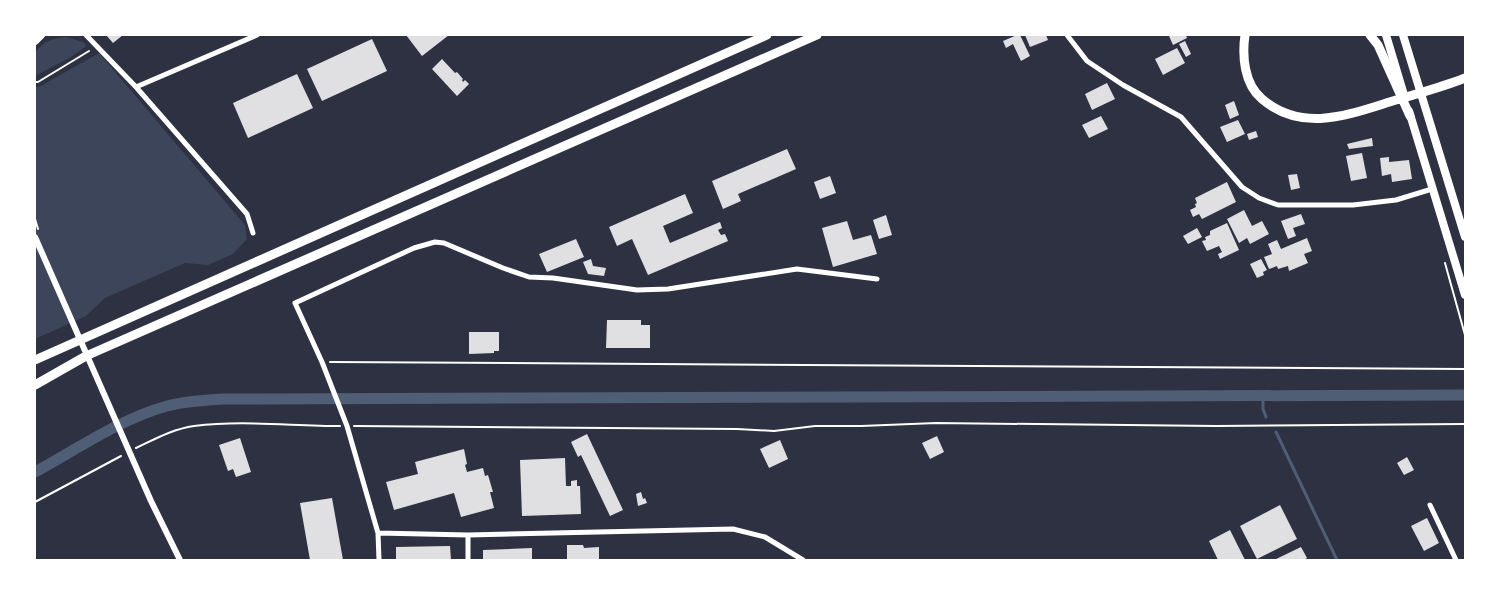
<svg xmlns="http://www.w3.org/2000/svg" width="1500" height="595" font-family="'Roboto Condensed',sans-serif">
<rect width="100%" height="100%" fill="#2d3142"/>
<path fill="#3c4559" d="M66 37 83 42 86 45 85 47 71 57 35 76V53C43 42 52 38 66 37Z
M99 53 245 225 247 239 233 254 208 265 185 263 105 298 86 316 35 339V87H39Z"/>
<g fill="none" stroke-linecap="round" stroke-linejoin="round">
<path stroke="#4f5d75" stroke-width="3" d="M1263 396V409L1266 417
M1276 432 1337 560"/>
<path stroke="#4f5d75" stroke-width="11" d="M35 472C77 449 120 419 167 406 186 401 205 400 224 399L1465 395"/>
</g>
<path fill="#e0e0e3" d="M106 35H123L113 43Z
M406 35H449L422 56Z
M1017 35H1020L1030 56 1021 61 1013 44 1006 48 1003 41Z
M1025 35H1046L1048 40 1030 47Z
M1171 35H1186L1187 38 1173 45 1169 36Z
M372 39 387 71 322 101 307 69Z
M1185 41 1191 54 1186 57 1179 44Z
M1177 48 1185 63 1163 75 1155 59Z
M442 59 455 73 457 72 463 79 462 80 463 82 465 80 469 84 457 96 432 69Z
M297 74 313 108 248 138 233 103Z
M1107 83 1115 99 1092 110 1085 94Z
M1234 101 1239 115 1230 119 1225 105Z
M1101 116 1108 129 1089 138 1082 125Z
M1238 120 1245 134 1227 142 1220 127Z
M1256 131 1258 137 1249 140 1247 134Z
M1372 138 1373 146 1349 149 1347 144Z
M787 149 796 169 738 194 741 201 723 209 712 181Z
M1362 153 1367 178 1351 181 1346 156Z
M1389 157V162L1409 160 1412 179 1392 182 1391 174 1382 176 1380 158Z
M1297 174 1300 188 1291 190 1288 175Z
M830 176 836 193 820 199 814 182Z
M1227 182 1236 202 1202 219 1199 214 1193 217 1190 210 1196 207 1195 204 1197 203 1195 198Z
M685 194 693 213 663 226 670 243 720 222 722 228 718 230 721 235 725 234 728 241 648 275 632 239 617 246 609 227Z
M1244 210 1252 226 1262 221 1269 234 1250 244 1247 238 1239 243 1227 219Z
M1301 214 1305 224 1293 228 1296 236 1288 239 1281 221Z
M886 215 892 235 879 239 873 220Z
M847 221 853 240 871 235 877 254 833 267 822 228Z
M1227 223 1239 250 1220 259 1218 254 1222 252 1219 246 1207 251 1202 241 1206 240 1205 237 1210 235V231Z
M1197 228 1202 237 1188 244 1183 236Z
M1307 238 1312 251 1304 254 1308 263 1289 271 1288 266 1278 269 1277 266 1269 269 1264 257 1272 254 1268 244 1277 240 1281 249Z
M576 239 584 257 547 272 539 254Z
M591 259 593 266 606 268 604 276 588 274 583 262Z
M1261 259 1267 270 1263 272 1264 275 1257 278 1250 264Z
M607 320H641V325H650V348H606Z
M469 332H499V351H494V353L469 354Z
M587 434 623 510 610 516 581 455 578 457 571 442Z
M937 436 944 452 930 459 922 443Z
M240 438 251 472 236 477 233 469 228 471 219 445Z
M780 440 788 459 769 468 760 449Z
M464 449 467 464 465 465 467 472 483 468 485 476 488 475 493 492H490L494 508 461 517 454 493 394 510 386 482 418 474 415 462Z
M1407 457 1414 470 1404 475 1397 463Z
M565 458 566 486H571V481L577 480V486H580L581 514 522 516 520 460Z
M641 492 643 499 645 498 647 503 638 506 636 494Z
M332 498 343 560H310L300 503Z
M1280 505 1297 539 1257 559 1240 526Z
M1427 518 1439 543 1424 551 1411 526Z
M1230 530 1245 560H1218L1209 541Z
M567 545H583L584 548 599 547V560H567Z
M450 546 451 560H396V547Z
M1301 547 1307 558 1304 560H1274Z
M532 548V560H483V550Z"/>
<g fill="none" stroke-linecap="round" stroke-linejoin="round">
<path stroke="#fff" stroke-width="2" d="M35 82H38L89 51
M35 219 38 229
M1445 263 1465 335
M330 362 1465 369
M354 426 737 429 774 431 815 426H861L936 423 1216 426 1465 424
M136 448C155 439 173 429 194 426 242 420 291 426 340 426
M35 502 121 456"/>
<path stroke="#fff" stroke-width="5" d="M86 35 136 87 247 214 253 233
M1067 35 1087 61 1123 85 1181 117 1242 187 1259 198 1278 205H1353L1396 200 1432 189
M136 87 257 35
M1430 505 1456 560
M378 533 468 535 733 529 765 537 803 560
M379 560 378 533 347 426 322 362 295 303 414 248 435 242 444 243 503 268 529 277 553 278 637 290 668 289 797 269 877 279
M468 560V535"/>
<path stroke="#fff" stroke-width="6" d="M35 237 151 501 180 560"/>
<path stroke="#fff" stroke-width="8" d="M1386 35 1404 95
M1403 35 1465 237
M35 41 41 35
M1409 111 1465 295"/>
<path stroke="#fff" stroke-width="9" d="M1245 35C1242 56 1244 84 1262 99 1303 134 1350 114 1396 100 1419 93 1443 87 1465 78
M1370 35 1378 45 1410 116
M35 360 767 35
M35 385 86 356 817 35"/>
</g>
<rect width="1500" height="595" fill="none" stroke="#ffffff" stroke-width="72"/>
</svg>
